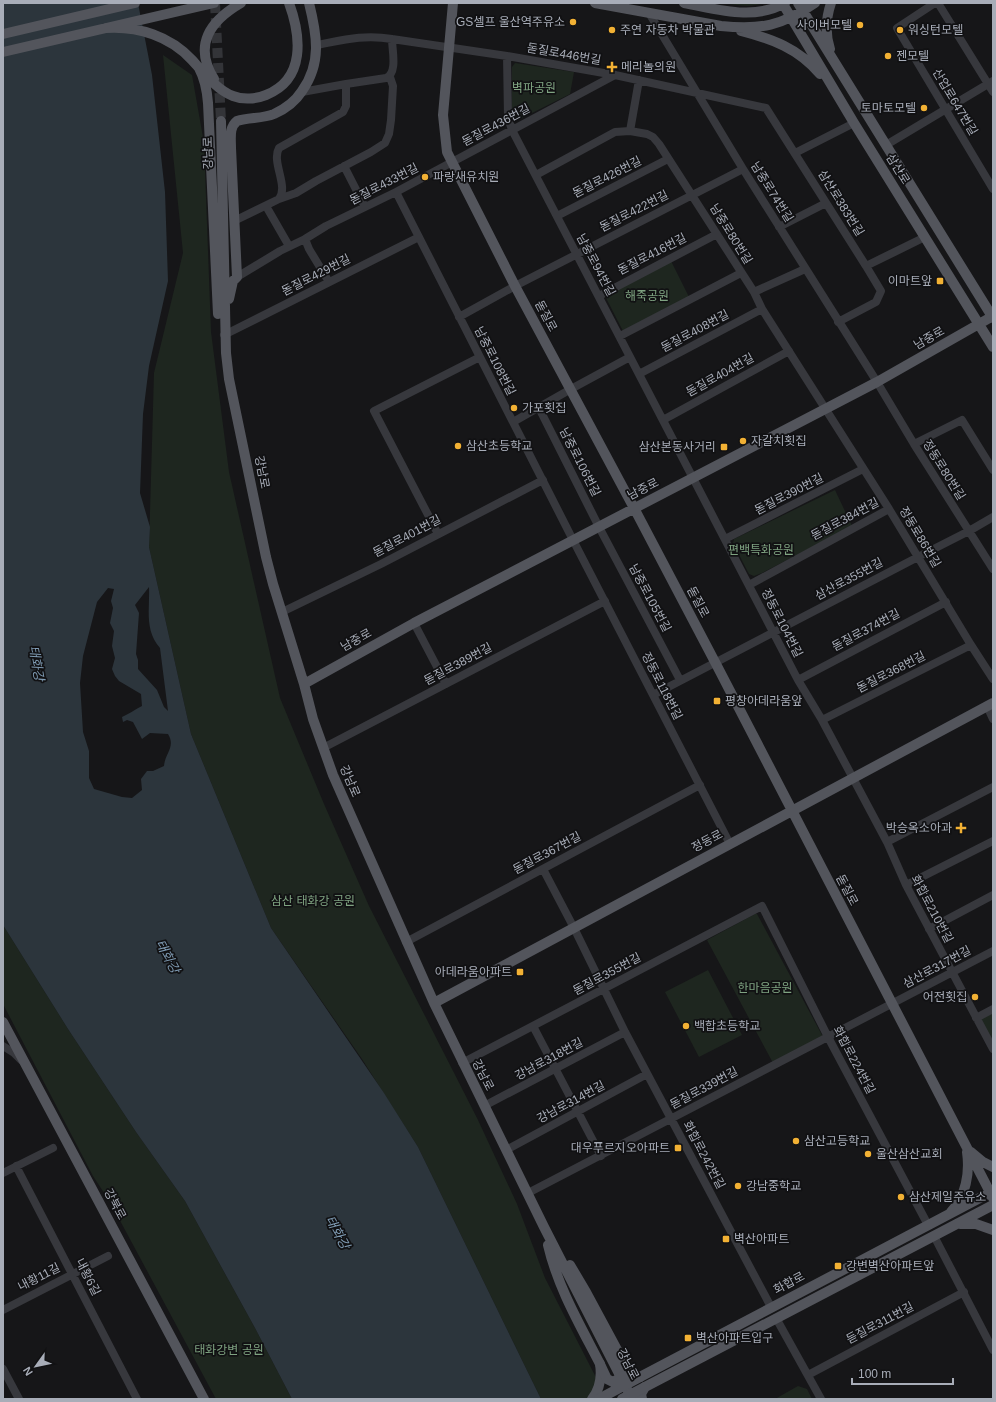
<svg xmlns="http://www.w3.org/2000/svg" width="996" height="1402" font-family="Arial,'Noto Sans KR',sans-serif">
<rect width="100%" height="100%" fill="#161618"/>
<path fill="#1e261f" d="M723 3H764C751 8 736 5 723 3Z
M163 55 192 75 204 143 211 332 229 472 280 698 324 804 369 906 478 1120 517 1204 545 1278 607 1399H541L418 1147 362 1059 271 928 191 734 149 547 154 373 183 253Z
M515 63 574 72 570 94 518 120 512 118V67Z
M671 261 689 297 623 331 605 296Z
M835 490 852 526 762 573 754 576 749 574 733 543 734 539Z
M755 914H757L823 1037 773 1063 707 940Z
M3 925 68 1029 136 1132 185 1201 255 1328 292 1399H216L110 1202 93 1176 3 1004Z
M708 970 742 1035 699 1057 665 992Z
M993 1009V1049L976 1018Z
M798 1386 807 1389 812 1399H775Z"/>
<path fill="#2c353c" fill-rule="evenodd" d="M3 3H138L152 75 165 192 168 281 149 366 143 414 140 493 150 527 149 547 191 734 271 928 384 1093 418 1147 541 1399H292L255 1328 185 1201 136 1132 68 1029 3 925ZM149 587C150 608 144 630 160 648L168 711 164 707 157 690 138 669V660L136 654 139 613 135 605ZM108 588 114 589 111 601 113 608 110 623 114 631 112 646 115 658 112 669 115 676 119 681 141 694 142 706C134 710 129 714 122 717L123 722 127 720 133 722 142 739 150 733 168 734C176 747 165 753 164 766L153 771H147L141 779 142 790 132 798 122 797 94 789 89 778V751L83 732 80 683 83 656 97 602Z"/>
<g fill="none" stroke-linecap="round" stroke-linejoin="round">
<path stroke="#333438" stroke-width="10" stroke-dasharray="10 5" stroke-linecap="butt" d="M215 3 221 121"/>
<path stroke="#37383d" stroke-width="8" d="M935 3 897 28 993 189
M938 3 993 92
M649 13 743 169 877 382 914 444 993 569
M317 45C343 40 364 34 392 39
M507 56 508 117 512 130 798 680 822 720 887 842 906 885 993 1049
M302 92 346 84
M630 131 639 80
M886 145 993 81
M795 153 854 123
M344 166 365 207
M536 175 615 132 630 131 647 134 653 137 659 144 754 292 762 309 889 509 971 645 993 679
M396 192 573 540 730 844
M279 199 296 193 316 181 371 152 385 143 389 134 391 120 393 86 390 77
M266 206 289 246
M557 216 668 159
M234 221 279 199C289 186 271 162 279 148L343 112 346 106V84L386 78C398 73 392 50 392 39L507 56 615 75 766 108 866 266 925 237
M779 227 826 203
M237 277 280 251 305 239
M329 282 309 249 305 239 326 226 396 192 615 75
M754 292 805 269
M599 296 717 234
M459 317 515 286 743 169
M838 322 876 302 881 291 866 266
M224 335 419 237
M620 336 741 273
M639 374 762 309
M539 408 599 527 680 680
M663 420 789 351
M513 422 571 389 630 357
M914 444 962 420 993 470
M438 534 374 411 480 357
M725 539 863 469
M749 585 889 509
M282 612 381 564 543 480
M414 623 446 684
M798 680 946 602
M653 695 918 557 969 531 993 517
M987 706 993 719
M822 720 971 645
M323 748 605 601
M887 842 993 787
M543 869 574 928 625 1032 771 1307
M906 885 993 841
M929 929 993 895
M406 942 700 785
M976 1018 993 1009
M533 1026 601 1156
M3 1046 14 1053 21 1060
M462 1063 762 906 828 1037 928 1225
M484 1106 625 1032
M506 1150 647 1074
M16 1166 137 1399
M3 1173 53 1148
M528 1193 993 951
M934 1236 993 1350
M3 1310 108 1256
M776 1318 821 1399
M3 1369 19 1399
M808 1375 964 1292"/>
<path stroke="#53555c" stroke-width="10" d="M453 3 443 115 447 152 452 162 515 286 634 508 715 662 993 1198
M595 3 721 26C761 30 782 26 815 3
M684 3C717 9 754 21 785 3
M798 3 993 318
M783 4 854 123 993 347
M106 28C138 26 170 36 192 60 203 72 217 90 233 96 243 100 256 99 266 95 306 79 301 36 289 3
M741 31C772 39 798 48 820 74
M3 34 135 3
M830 49C825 34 826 18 831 3
M3 52 214 3
M199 68C205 79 207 90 208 103L218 314
M214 79C193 45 210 21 241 3
M221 121 226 353 229 379 266 557 273 584 304 684 313 719 333 775 434 1003 544 1227 632 1399
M229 299 233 281 237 277 231 148C231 138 229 127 237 121 249 117 262 119 274 114 285 109 295 102 302 91 322 63 317 35 309 3
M304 684 414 623 877 382 993 316
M434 1003 993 703
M3 1022 204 1399
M971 1152 983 1162 993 1167
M951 1212C966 1196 970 1173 967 1152
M960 1224H976L993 1230
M548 1245C558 1288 580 1325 600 1364 602 1377 600 1389 592 1399
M570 1265 586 1292 628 1370 632 1375 640 1377 993 1191
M642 1399 641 1394 645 1387 993 1205"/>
<path stroke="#53555c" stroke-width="10" d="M600 1364 607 1379 613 1382 626 1375 628 1370
M599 1399 640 1377
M622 1399 645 1387"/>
</g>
<g fill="#f2b134" stroke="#111113" stroke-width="1.5">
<circle cx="573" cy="22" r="4"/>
<circle cx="860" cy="25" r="4"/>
<circle cx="612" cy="30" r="4"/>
<circle cx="900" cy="30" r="4"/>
<circle cx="888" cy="56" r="4"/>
<path d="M610 61h4v4h4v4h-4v4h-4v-4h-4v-4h4z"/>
<circle cx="924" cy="108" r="4"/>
<circle cx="425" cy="177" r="4"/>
<rect x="936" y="277" width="8" height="8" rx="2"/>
<circle cx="514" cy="408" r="4"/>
<circle cx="743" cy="441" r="4"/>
<circle cx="458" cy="446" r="4"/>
<rect x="720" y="443" width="8" height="8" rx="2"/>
<rect x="713" y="697" width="8" height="8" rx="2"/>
<path d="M959 822h4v4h4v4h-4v4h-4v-4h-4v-4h4z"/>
<rect x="516" y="968" width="8" height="8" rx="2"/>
<circle cx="975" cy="997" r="4"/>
<circle cx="686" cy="1026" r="4"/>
<circle cx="796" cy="1141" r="4"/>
<rect x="674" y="1144" width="8" height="8" rx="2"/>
<circle cx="868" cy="1154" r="4"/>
<circle cx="738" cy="1186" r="4"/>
<circle cx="901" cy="1197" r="4"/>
<rect x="722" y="1235" width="8" height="8" rx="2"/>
<rect x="834" y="1262" width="8" height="8" rx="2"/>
<rect x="684" y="1334" width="8" height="8" rx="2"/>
</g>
<g text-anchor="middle" stroke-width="3.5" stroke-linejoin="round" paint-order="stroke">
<g font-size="12" fill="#a8adb8" stroke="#111113" text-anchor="start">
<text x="565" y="26" text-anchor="end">GS셀프 울산역주유소</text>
<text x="852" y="29" text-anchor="end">사이버모텔</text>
<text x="620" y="34">주연 자동차 박물관</text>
<text x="908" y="34">워싱턴모텔</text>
<text x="896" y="60">젠모텔</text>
<text x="621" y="71">메리놀의원</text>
<text x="916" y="112" text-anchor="end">토마토모텔</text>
<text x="433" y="181">파랑새유치원</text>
<text x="932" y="285" text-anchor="end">이마트앞</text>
<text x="522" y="412">가포횟집</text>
<text x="751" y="445">자갈치횟집</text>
<text x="466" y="450">삼산초등학교</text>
<text x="716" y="451" text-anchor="end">삼산본동사거리</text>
<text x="725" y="705">평창아데라움앞</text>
<text x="952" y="832" text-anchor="end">박승옥소아과</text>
<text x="512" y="976" text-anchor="end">아데라움아파트</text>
<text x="967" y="1001" text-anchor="end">어전횟집</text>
<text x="694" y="1030">백합초등학교</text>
<text x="804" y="1145">삼산고등학교</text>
<text x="670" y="1152" text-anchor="end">대우푸르지오아파트</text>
<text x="876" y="1158">울산삼산교회</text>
<text x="746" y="1190">강남중학교</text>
<text x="909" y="1201">삼산제일주유소</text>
<text x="734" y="1243">벽산아파트</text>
<text x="846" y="1270">강변벽산아파트앞</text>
<text x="696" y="1342">벽산아파트입구</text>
</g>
<g font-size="12" fill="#a8adb8" stroke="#111113">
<text transform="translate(564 54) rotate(10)" y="4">돋질로446번길</text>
<text transform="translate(955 102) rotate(59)" y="4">산업로647번길</text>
<text transform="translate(496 125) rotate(-28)" y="4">돋질로436번길</text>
<text transform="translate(208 153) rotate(-91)" y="4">강남로</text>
<text transform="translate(898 169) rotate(58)" y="4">삼산로</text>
<text transform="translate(607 177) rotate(-27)" y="4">돋질로426번길</text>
<text transform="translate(384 184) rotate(-27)" y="4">돋질로433번길</text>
<text transform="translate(772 192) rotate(58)" y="4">남중로74번길</text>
<text transform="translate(841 203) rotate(58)" y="4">삼산로383번길</text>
<text transform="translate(634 211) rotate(-27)" y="4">돋질로422번길</text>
<text transform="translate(731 234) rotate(58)" y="4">남중로80번길</text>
<text transform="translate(652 254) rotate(-27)" y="4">돋질로416번길</text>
<text transform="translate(596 265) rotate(62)" y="4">남중로94번길</text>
<text transform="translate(316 275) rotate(-27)" y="4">돋질로429번길</text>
<text transform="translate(546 316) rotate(62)" y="4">돋질로</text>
<text transform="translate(695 331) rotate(-28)" y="4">돋질로408번길</text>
<text transform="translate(929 338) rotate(-30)" y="4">남중로</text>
<text transform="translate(495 361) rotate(63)" y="4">남중로108번길</text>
<text transform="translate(720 375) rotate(-29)" y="4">돋질로404번길</text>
<text transform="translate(580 462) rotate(63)" y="4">남중로106번길</text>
<text transform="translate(944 470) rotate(58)" y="4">정동로80번길</text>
<text transform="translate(262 472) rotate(79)" y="4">강남로</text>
<text transform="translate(643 489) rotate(-27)" y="4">남중로</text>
<text transform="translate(789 494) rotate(-27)" y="4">돋질로390번길</text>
<text transform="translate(845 519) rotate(-28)" y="4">돋질로384번길</text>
<text transform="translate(407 536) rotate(-28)" y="4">돋질로401번길</text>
<text transform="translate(920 537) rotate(59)" y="4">정동로86번길</text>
<text transform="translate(849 579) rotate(-28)" y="4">삼산로355번길</text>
<text transform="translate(650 598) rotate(62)" y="4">남중로105번길</text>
<text transform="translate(698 602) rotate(62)" y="4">돋질로</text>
<text transform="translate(782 623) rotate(63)" y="4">정동로104번길</text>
<text transform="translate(866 630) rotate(-28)" y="4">돋질로374번길</text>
<text transform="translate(356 640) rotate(-29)" y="4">남중로</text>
<text transform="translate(458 664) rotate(-28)" y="4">돋질로389번길</text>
<text transform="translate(891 672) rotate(-27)" y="4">돋질로368번길</text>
<text transform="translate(662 686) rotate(63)" y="4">정동로118번길</text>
<text transform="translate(350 781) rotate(67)" y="4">강남로</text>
<text transform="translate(707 841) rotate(-28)" y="4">정동로</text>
<text transform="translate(547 853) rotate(-28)" y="4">돋질로367번길</text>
<text transform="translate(847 890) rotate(62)" y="4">돋질로</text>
<text transform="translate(932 909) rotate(62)" y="4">화합로210번길</text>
<text transform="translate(937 967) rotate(-28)" y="4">삼산로317번길</text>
<text transform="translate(607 974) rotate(-28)" y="4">돋질로355번길</text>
<text transform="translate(549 1059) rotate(-28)" y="4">강남로318번길</text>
<text transform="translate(854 1060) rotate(62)" y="4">화합로224번길</text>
<text transform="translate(483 1075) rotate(63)" y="4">강남로</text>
<text transform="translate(704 1088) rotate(-28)" y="4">돋질로339번길</text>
<text transform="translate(571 1102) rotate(-28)" y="4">강남로314번길</text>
<text transform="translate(704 1155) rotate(62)" y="4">화합로242번길</text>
<text transform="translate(115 1204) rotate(62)" y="4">강북로</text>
<text transform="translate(39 1277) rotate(-27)" y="4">내황11길</text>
<text transform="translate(88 1277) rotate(63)" y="4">내황6길</text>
<text transform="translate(789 1283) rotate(-28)" y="4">화합로</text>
<text transform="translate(880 1323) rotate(-28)" y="4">돋질로311번길</text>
<text transform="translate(628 1364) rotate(63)" y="4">강남로</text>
</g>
<g font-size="12" fill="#7fa381" stroke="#111113">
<text x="534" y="92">벽파공원</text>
<text x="647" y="300">해죽공원</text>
<text x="761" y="554">편백특화공원</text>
<text x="313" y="905">삼산 태화강 공원</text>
<text x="765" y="992">한마음공원</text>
<text x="229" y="1354">태화강변 공원</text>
</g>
<g font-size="13" font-style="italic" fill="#7f9bb3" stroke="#111113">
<text transform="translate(37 663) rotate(80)" y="5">태화강</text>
<text transform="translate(168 956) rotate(62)" y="5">태화강</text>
<text transform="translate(338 1232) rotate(61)" y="5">태화강</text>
</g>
</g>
<rect width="996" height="1402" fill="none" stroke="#a8adb8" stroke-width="8"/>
<g transform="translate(36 1366) rotate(237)" stroke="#111113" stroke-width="3" paint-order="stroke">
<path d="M0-3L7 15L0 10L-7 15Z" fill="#a8adb8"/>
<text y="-6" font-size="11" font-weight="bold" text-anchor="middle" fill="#a8adb8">N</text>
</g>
<path d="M852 1378v6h101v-6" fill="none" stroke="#a8adb8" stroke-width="2"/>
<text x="858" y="1378" font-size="12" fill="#a8adb8" stroke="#111113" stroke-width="3" paint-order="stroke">100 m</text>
</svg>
